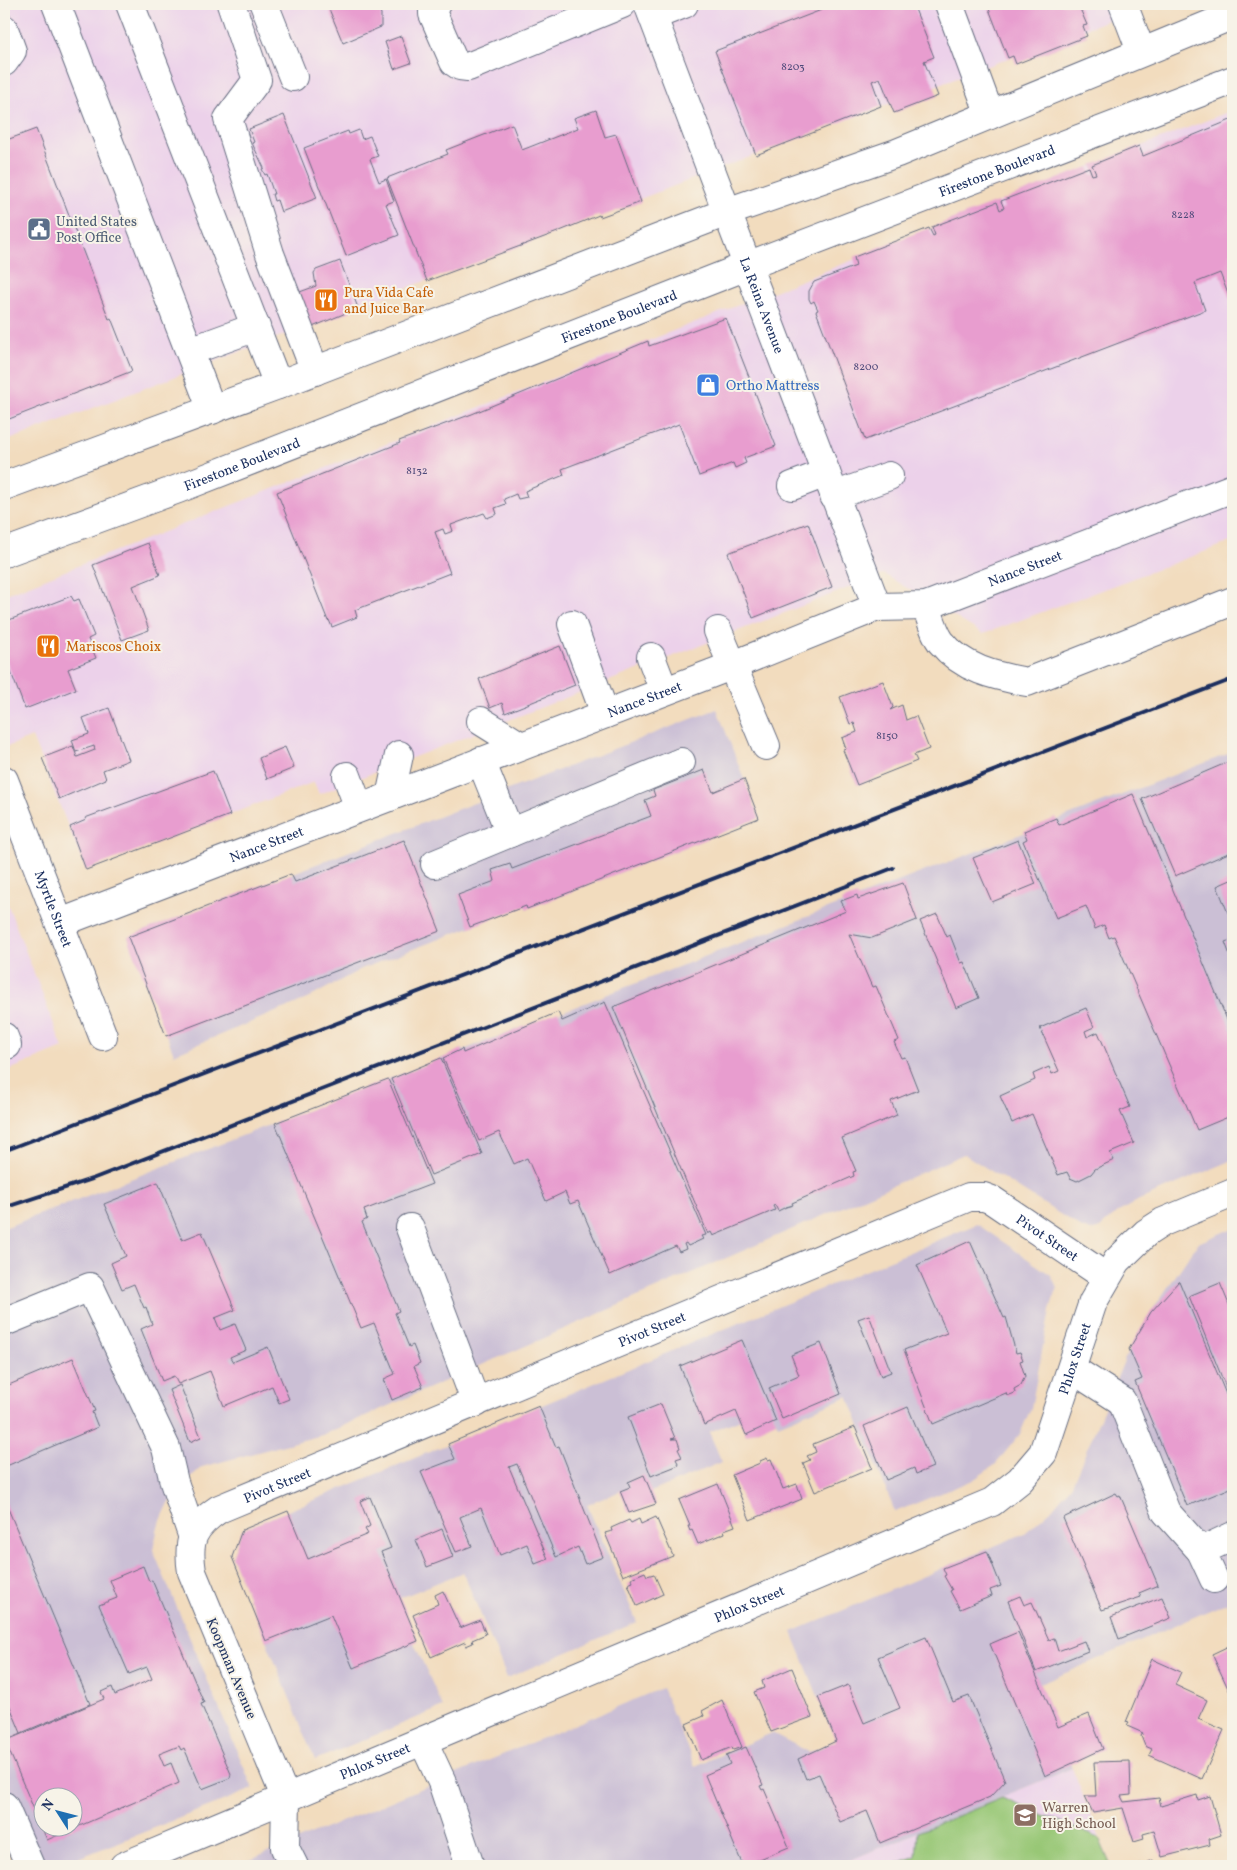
<svg xmlns="http://www.w3.org/2000/svg" width="1237" height="1870" font-family="Vollkorn,serif">
<rect width="100%" height="100%" fill="#f7f3e8"/>
<filter id="ink" filterUnits="userSpaceOnUse"><feTurbulence type="fractalNoise" baseFrequency=".02" numOctaves="2"/><feDisplacementMap in="SourceGraphic" scale="10" xChannelSelector="R" yChannelSelector="G"/><feConvolveMatrix kernelMatrix="1 2 1 2 8 2 1 2 1" color-interpolation-filters="sRGB"/></filter>
<filter id="wash" filterUnits="userSpaceOnUse"><feTurbulence type="fractalNoise" baseFrequency=".0096" numOctaves="4" result="noise"/><feDisplacementMap in="SourceGraphic" scale="20" xChannelSelector="R" yChannelSelector="G"/><feGaussianBlur stdDeviation="1.12" result="paint"/><feColorMatrix in="noise" values="0 0 0 0 0 0 0 0 0 0 0 0 0 0 0 0 0 1.4 0 .05"/><feComposite in="paint" operator="in"/></filter>
<g filter="url(#wash)">
<rect width="100%" height="100%" fill="#f2dcbe"/>
<path fill="#ecd1ea" d="M4 4H1150L4 442Z
M1233 110V541L983 634 884 574 319 794 314 782 86 870 32 737 4 748V595Z
M4 895 63 1048 4 1072Z
M1072 1768 1111 1866H836Z"/>
<path fill="#cbbfd5" fill-rule="evenodd" d="M717 709 759 818 527 909 525 906 361 969 307 999 174 1054 128 937Z
M1233 752V1160L1139 1200 1117 1213 1100 1228 1091 1231 1082 1228 964 1154 322 1435 202 1467 182 1485 167 1507 158 1527 153 1550 253 1789 58 1866H42L4 1778V1228ZM42 1798H72V1828H42Z
M977 1224 1051 1275 1057 1287 1050 1310 1031 1408 1020 1434 995 1465 973 1480 895 1512 848 1396 778 1425 770 1407 709 1432 722 1462 651 1492 643 1475 628 1482 630 1487 587 1505 637 1622 507 1678 463 1572 400 1598 414 1643 443 1707 315 1760 232 1557 242 1530Z
M1233 1228V1600L1038 1685 1072 1768 836 1866H236L662 1688 695 1766 772 1733 809 1752 836 1741 792 1632 1025 1533 1051 1510 1072 1485 1129 1349 1151 1312 1198 1243Z"/>
<path fill="#98c776" stroke="#5a7b6a" d="M1002 1798 1099 1838 1111 1866H891L916 1856 918 1832Z"/>
<g id="blocks">
<path fill="#e89dcf" fill-rule="evenodd" d="M327 4H377L381 14V27L343 43Z
M837 4H913L934 57 924 61 938 96 894 113 880 78 872 81 881 106 756 155 715 51Z
M987 4H1078L1087 25 1083 26 1087 36 1016 64 1013 56 1008 58Z
M401 36 411 63 394 69 385 42Z
M596 110 605 137 616 134 641 202 600 217 599 215 555 233 427 281 387 178 448 154 446 150 512 124 522 150 578 128 574 118Z
M284 115 317 198 281 212 277 200 274 201 272 194H274L267 174 265 175 262 169 264 168 252 143 254 142 249 129Z
M1233 119V298L1230 299 1220 273 1195 283 1205 310 865 440 816 311 818 310 814 301 811 303 809 299V291L814 282 856 266 854 257 929 228 933 236 935 235 932 227 997 202 1000 210 1004 208 1001 201 1089 167 1092 175 1096 174 1092 165 1139 146 1143 156Z
M36 129 109 319 111 318 132 371 4 421V141Z
M359 130 362 139 370 136 378 156 370 159 379 182 386 179 394 201 386 204 399 235 346 256 304 148 348 131 349 134Z
M340 261 358 308 310 328 297 293 316 286 314 273 316 270Z
M726 318 776 446 744 458 746 463 735 468 733 463 699 476 679 424 562 469 564 475 525 491 527 497 518 499 516 494 504 499 506 504 495 508 497 514 487 518 484 513 451 525 453 531 445 534 443 529 435 532 450 573 355 610 357 617 332 627 329 620 328 621 277 492 400 443 399 441 472 414 648 341 649 346Z
M808 523 832 587 753 618 728 553Z
M148 543 160 575 133 586 149 630 122 640 93 565Z
M71 596 74 601 79 599 94 636 88 639 96 658 68 669 76 689 25 709 4 654V622Z
M560 646 575 685 505 713 502 703 490 708 479 679Z
M883 681 893 707 890 710 902 705 906 720 916 716 929 749 914 755 917 761 857 785 843 750 846 749 842 738 857 732 854 723 850 724 840 697Z
M109 708 129 760 103 770 106 779 59 799 42 758 73 746 77 757 95 750 94 746 76 752 72 740 89 734 83 718Z
M285 747 294 768 267 779 259 758Z
M1233 760V851L1175 876 1142 799Z
M704 770 713 792 744 779 759 818 527 909 526 906 470 927 458 895 495 881 492 870 510 864 512 869 651 816 645 800 655 796 653 790Z
M213 771 230 815 86 870 70 827 86 820 85 818Z
M1133 794 1233 1034V1115L1197 1130 1114 936 1109 938 1104 925 1095 929 1086 906 1056 918 1023 841 1027 839 1024 831 1056 818 1059 825Z
M404 840 440 931 166 1036 128 937 291 874 295 882Z
M1018 840 1036 884 992 902 973 858Z
M1233 879V911L1228 913 1217 886Z
M903 883 917 920 872 938 849 934 872 987 876 986 899 1040 894 1042 901 1058 905 1057 918 1090 891 1101 897 1115 842 1138 856 1171 853 1172 854 1176 792 1203 793 1205 786 1207 778 1211 775 1205 773 1206 775 1210 713 1236 711 1232 708 1234 613 1007 846 911 841 901 857 895 858 899Z
M937 914 947 937 950 935 961 963 964 962 979 998 956 1008 920 921Z
M1233 939V963L1225 942Z
M605 1002 706 1235 701 1236 703 1239 688 1246 686 1243 684 1244 686 1249 679 1252 676 1246 610 1275 578 1201 570 1204 565 1192 546 1201 527 1158 514 1164 499 1132 479 1141 443 1058 462 1049 463 1053 558 1012 562 1021Z
M1086 1008 1094 1027 1085 1031 1087 1037 1098 1032 1130 1107 1120 1111 1134 1143 1110 1153 1114 1160 1095 1169 1091 1174 1077 1181 1070 1178 1067 1172 1058 1175 1032 1114 1012 1123 1000 1096 1035 1080 1033 1074 1049 1067 1052 1074 1059 1071 1040 1028Z
M441 1058 482 1154 431 1175 391 1079Z
M388 1079 432 1184 364 1210 367 1219 362 1222 399 1311 395 1313 409 1347 413 1345 420 1363 414 1366 423 1387 392 1400 384 1379 395 1374 374 1323 361 1328 275 1123Z
M158 1182 182 1240 202 1232 235 1310 215 1318 220 1330 235 1324 246 1350 230 1357 233 1362 268 1347 289 1399 279 1403 272 1386 224 1406 210 1371 178 1384 174 1376 162 1381 141 1329 152 1324 146 1307 144 1308 134 1284 122 1289 111 1263 126 1256 104 1204Z
M970 1241 1004 1318 1006 1317 1016 1353 1020 1352 1023 1360 1020 1361 1025 1376 1021 1385 1014 1389 1015 1393 1007 1396 1006 1393 933 1424 904 1350 947 1333 917 1265Z
M1179 1281 1233 1411V1487L1187 1506 1135 1382 1142 1379 1129 1349 1151 1312Z
M1220 1283 1233 1314V1405L1189 1296Z
M869 1315 891 1372 881 1376 858 1319Z
M742 1340 776 1421 746 1435 736 1411 704 1425 680 1366Z
M821 1343 841 1394 782 1419 769 1388 799 1375 791 1355Z
M73 1358 95 1411 92 1412 98 1427 4 1467V1387Z
M180 1385 201 1437 190 1442 169 1390Z
M661 1404 675 1438 671 1439H677L680 1448 678 1449 682 1457 676 1459 679 1465 651 1476 628 1417Z
M539 1406 556 1447 559 1446 603 1557 585 1564 578 1547 556 1557 517 1464 509 1467 548 1559 535 1564 527 1544 500 1555 481 1508 460 1517 472 1546 456 1552 421 1472 455 1459 448 1444Z
M908 1407 933 1467 916 1474 914 1468 886 1480 864 1426Z
M855 1427 872 1468 815 1492 803 1463 810 1460 807 1456 816 1452 813 1444Z
M767 1458 768 1460 771 1459 783 1489 797 1484 802 1499 750 1520 732 1475 760 1463V1461Z
M644 1475 656 1504 629 1513 620 1491 630 1487 628 1482Z
M718 1484 735 1526 724 1530 725 1533 698 1544 692 1530 690 1531 688 1526H690L679 1500Z
M1116 1493 1118 1496 1120 1495 1158 1585 1139 1593 1141 1597 1102 1610 1063 1518Z
M370 1497 391 1548 381 1552 418 1641 353 1668 331 1615 266 1641 232 1557 242 1530 288 1511 308 1559 368 1534 365 1529 370 1526 360 1501Z
M4 1499 90 1704 21 1733 4 1692Z
M656 1517 673 1556 623 1576 605 1533 612 1531 611 1528 629 1520 631 1523 639 1519 641 1524Z
M442 1529 453 1557 427 1567 416 1540Z
M987 1551 1001 1586 990 1590 992 1596 960 1609 950 1591 952 1590 944 1576 946 1575 943 1568Z
M143 1566 149 1581 152 1580 204 1703 201 1704 231 1774 230 1778 202 1789 184 1748 181 1750 179 1746 159 1754 164 1766 171 1763 179 1783 47 1840 5 1741 104 1699 101 1692 112 1687 115 1695 152 1679 147 1667 129 1674 99 1605 117 1598 110 1580ZM42 1798H72V1828H42Z
M645 1572 647 1576 654 1574 663 1594 637 1606 628 1584 633 1582 631 1578Z
M443 1591 460 1628 480 1620 486 1634 472 1640 473 1643 466 1646 465 1642 431 1657 413 1615 438 1604 435 1595Z
M1020 1596 1024 1605 1032 1602 1049 1640 1054 1638 1058 1651 1084 1641 1088 1651 1036 1672 1008 1601Z
M1162 1597 1171 1618 1119 1639 1111 1617Z
M1018 1632 1058 1727 1089 1714 1103 1749 1045 1776 990 1644Z
M926 1637 953 1702 969 1696 1005 1781 990 1797 880 1843 867 1811 840 1822 819 1774 806 1779 798 1759 836 1741 818 1697 848 1685 864 1723 900 1708 878 1657Z
M1233 1644V1699L1212 1654Z
M1152 1659 1181 1672 1175 1685 1207 1700 1198 1719 1224 1730 1202 1779 1149 1755 1152 1749 1145 1746 1141 1736 1143 1733 1127 1726 1129 1723 1126 1722Z
M792 1668 812 1717 771 1732 754 1692 764 1688 762 1681Z
M722 1700 742 1747 733 1750 732 1747 701 1760 686 1724 704 1716 702 1711Z
M746 1747 763 1785 760 1786 762 1790 764 1789 789 1847 743 1866 705 1775 730 1764 726 1755Z
M1130 1761 1131 1795 1121 1796 1124 1802 1159 1798 1161 1806 1197 1795 1198 1800 1210 1796 1221 1835 1209 1839 1210 1845 1162 1857 1154 1831 1143 1834 1144 1839 1134 1842 1123 1808 1093 1813 1085 1796H1096L1094 1762Z
M1153 1860 1155 1866H1136L1141 1863 1142 1865Z"/>
</g>
</g>
<g filter="url(#ink)">
<use href="#blocks" fill-opacity="0" stroke="#666c80" stroke-width="1"/>
<g fill="none" stroke-linecap="round" stroke-linejoin="round">
<g stroke="#666c80" stroke-width="30">
<g id="minor">
<path d="M56 4 212 410"/>
<path d="M130 4 278 385"/>
<path d="M231 4 257 80 228 119 270 254 315 371"/>
<path d="M264 4 293 77"/>
<path d="M436 4 433 7V14L454 62 460 66 468 67 622 4"/>
<path id="s1" d="M648 4 877 607"/>
<path d="M949 4 990 115"/>
<path d="M1123 4 1141 51"/>
<path d="M653 16 684 4"/>
<path d="M4 29 12 51 4 62"/>
<path d="M190 351 256 327"/>
<path d="M792 486 826 473"/>
<path d="M834 496 889 476"/>
<path d="M926 606C930 617 934 633 941 642 963 669 994 676 1027 682L1233 601"/>
<path d="M572 624 605 714"/>
<path d="M718 631 766 746"/>
<path d="M651 657 664 691"/>
<path d="M481 721 521 746"/>
<path d="M347 776 359 808"/>
<path id="s2" d="M4 780 103 1036"/>
<path d="M390 797 399 755"/>
<path d="M510 833 681 762"/>
<path d="M435 864 510 833 481 761"/>
<path id="s3" d="M60 923 731 666 877 607 926 606 1233 488"/>
<path d="M4 1037 7 1045 4 1046"/>
<path d="M410 1228 476 1403"/>
<path d="M4 1322 90 1287 166 1448 174 1482 192 1535"/>
<path d="M1072 1369 1122 1401 1166 1512 1201 1551 1214 1579"/>
<path d="M1201 1551 1233 1536"/>
<path d="M423 1741 442 1782 470 1866"/>
<path d="M4 1806 30 1866"/>
<path id="s4" d="M124 1866 992 1502 1020 1480 1043 1453 1093 1302 1117 1261 1146 1233 1163 1222 1233 1193"/>
<path id="s5" d="M294 1866 285 1848 286 1799 192 1572C187 1540 192 1527 219 1509L969 1197H984L992 1200 1106 1277"/>
</g>
</g>
<g stroke="#666c80" stroke-width="30">
<g id="major">
<path d="M4 486 278 385 727 212 897 153 1233 15"/>
<path id="s6" d="M4 553 178 489 747 266 1233 80"/>
</g>
</g>
<use href="#minor" stroke="#fff" stroke-width="28"/>
<use href="#major" stroke="#fff" stroke-width="28"/>
<path stroke="#1b2f5e" stroke-width="4" d="M4 1151 1233 679
M4 1208 92 1179 893 868"/>
</g>
</g>
<defs>
<g id="civic-square" transform="scale(1.25)"><rect x="-9" y="-9" width="18" height="18" rx="4" fill="#5c6f8a" stroke="#f7f3e8"/><path d="M-.6-6.5H3V-4.5H.6V-3L4-1V1h2V6H-6V1h2V-1L-.6-3ZM-1.2 2.5V6h2.4V2.5Z" fill="#fff"/></g>
<g id="restaurant-square" transform="scale(1.25)"><rect x="-9" y="-9" width="18" height="18" rx="4" fill="#e8710a" stroke="#f7f3e8"/><path d="M-5-6h1v4h1v-4h1v4h1v-4h1v5L-1.5 .5V6h-2V.5L-5-1ZM5-6V6H3V1.5H1.5Q1.5-4 5-6Z" fill="#fff"/></g>
<g id="shop-square" transform="scale(1.25)"><rect x="-9" y="-9" width="18" height="18" rx="4" fill="#3f7fe0" stroke="#f7f3e8"/><path d="M-5-2.5h2.3a2.7 3.5 0 0 1 5.4 0H5L5.5 6h-11ZM-1.5-2.5h3a1.5 2.3 0 0 0-3 0Z" fill="#fff"/></g>
<g id="school-square" transform="scale(1.25)"><rect x="-9" y="-9" width="18" height="18" rx="4" fill="#8d6e63" stroke="#f7f3e8"/><path d="M0-5L7-2L0 1L-7-2ZM-4 1L0 2.5L4 1V4Q0 6-4 4Z" fill="#fff"/></g>
</defs>
<g fill-rule="evenodd">
<use href="#civic-square" x="39" y="229"/>
<use href="#restaurant-square" x="326" y="300"/>
<use href="#shop-square" x="708" y="385"/>
<use href="#restaurant-square" x="48" y="646"/>
<use href="#school-square" x="1025" y="1815"/>
</g>
<g text-anchor="middle" stroke-width="4" stroke-linejoin="round" paint-order="stroke">
<g font-size="11" fill="#4e4a7a">
<text x="793" y="70">8203</text>
<text x="1183" y="218">8228</text>
<text x="866" y="370">8200</text>
<text x="417" y="474">8132</text>
<text x="887" y="739">8150</text>
</g>
<g font-size="14" fill="#1b2f5e" stroke="#f7f3e8">
<text dy="5" stroke="none"><textPath href="#s6" startOffset="1064">Firestone Boulevard</textPath></text>
<text dy="5" stroke="none"><textPath href="#s1" startOffset="322">La Reina Avenue</textPath></text>
<text dy="5" stroke="none"><textPath href="#s6" startOffset="659">Firestone Boulevard</textPath></text>
<text dy="5" stroke="none"><textPath href="#s6" startOffset="254">Firestone Boulevard</textPath></text>
<text dy="5" stroke="none"><textPath href="#s3" startOffset="1031">Nance Street</textPath></text>
<text dy="5" stroke="none"><textPath href="#s3" startOffset="626">Nance Street</textPath></text>
<text dy="5" stroke="none"><textPath href="#s3" startOffset="221">Nance Street</textPath></text>
<text dy="5" stroke="none"><textPath href="#s2" startOffset="138">Myrtle Street</textPath></text>
<text dy="5" stroke="none"><textPath href="#s5" startOffset="1292">Pivot Street</textPath></text>
<text dy="5" stroke="none"><textPath href="#s5" startOffset="858">Pivot Street</textPath></text>
<text dy="5" stroke="none"><textPath href="#s4" startOffset="1112">Phlox Street</textPath></text>
<text dy="5" stroke="none"><textPath href="#s5" startOffset="452">Pivot Street</textPath></text>
<text dy="5" stroke="none"><textPath href="#s4" startOffset="678">Phlox Street</textPath></text>
<text transform="translate(232 1668) rotate(67)" y="5">Koopman Avenue</text>
<text dy="5" stroke="none"><textPath href="#s4" startOffset="272">Phlox Street</textPath></text>
</g>
<g font-size="14" fill="#4e5e75" stroke="#f7f3e8" text-anchor="start">
<text x="56" y="226">United States<tspan x="56" dy="16">Post Office</tspan></text>
</g>
<g font-size="14" fill="#c56008" stroke="#f7f3e8" text-anchor="start">
<text x="344" y="297">Pura Vida Cafe<tspan x="344" dy="16">and Juice Bar</tspan></text>
<text x="66" y="651">Mariscos Choix</text>
</g>
<g font-size="14" fill="#366cbe" stroke="#f7f3e8" text-anchor="start">
<text x="726" y="390">Ortho Mattress</text>
</g>
<g font-size="14" fill="#785e54" stroke="#f7f3e8" text-anchor="start">
<text x="1042" y="1812">Warren<tspan x="1042" dy="16">High School</tspan></text>
</g>
</g>
<rect width="1237" height="1870" fill="none" stroke="#f7f3e8" stroke-width="20"/>
<g transform="translate(58 1812) rotate(306)"><circle r="24" fill="#f7f3e8" stroke="#9fa5b1"/>
<path d="M0-4L9 19L0 12L-9 19Z" fill="#1f6fb2"/>
<text y="-8" font-size="14" font-weight="bold" text-anchor="middle" fill="#1b2f5e">N</text>
</g>
</svg>
